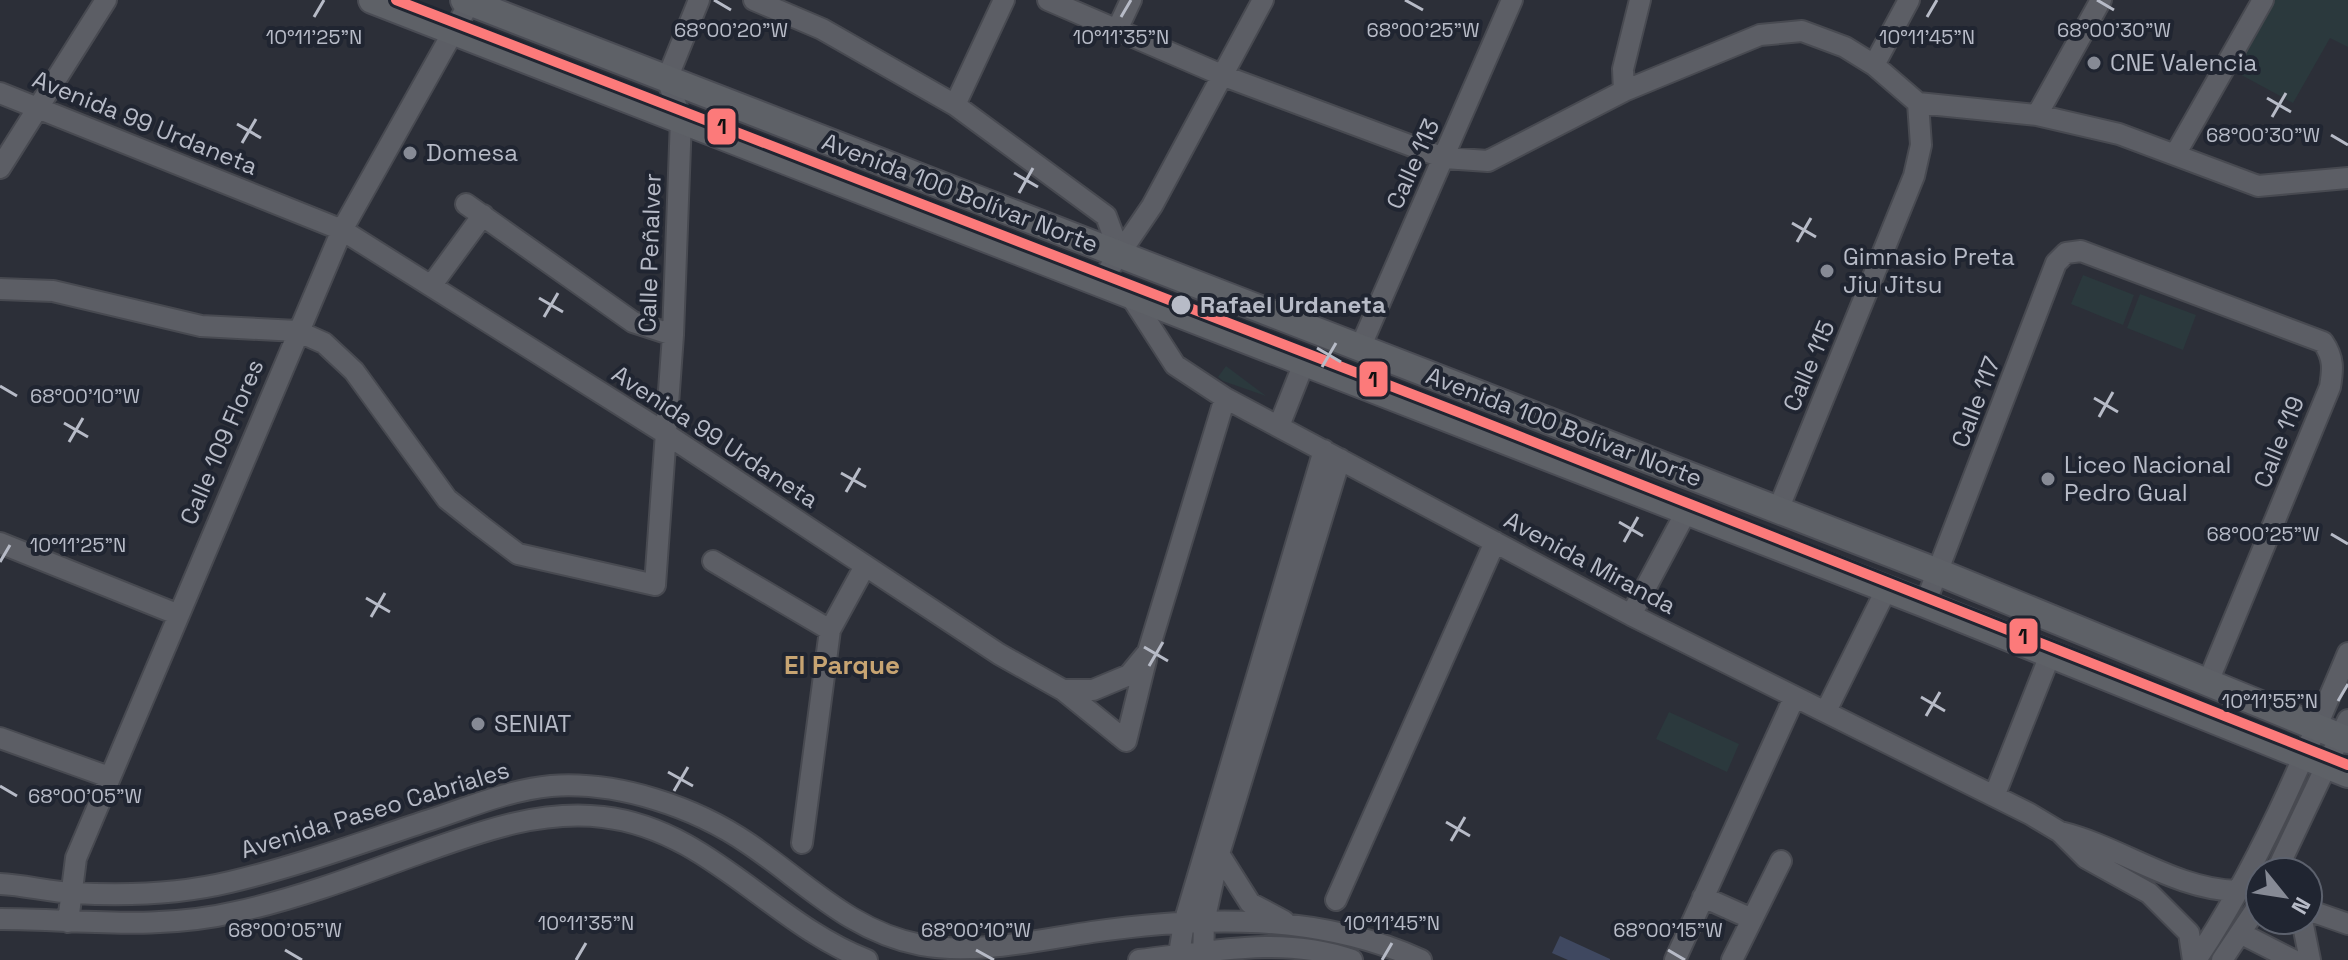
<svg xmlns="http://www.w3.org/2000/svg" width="2348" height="960" font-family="'Space Grotesk',sans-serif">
<rect width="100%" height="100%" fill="#2c2f38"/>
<path fill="#2b393d" d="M2275 0H2348V47L2330 38 2293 103 2234 71Z
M2083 275 2134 295 2123 325 2071 304Z
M2140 294 2196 315 2183 350 2127 328Z
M1226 366 1266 396 1223 381 1218 377Z
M1669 712 1739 744 1727 772 1656 739Z"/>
<path fill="#3f4860" d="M1560 936 1610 959V960H1568L1552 953Z"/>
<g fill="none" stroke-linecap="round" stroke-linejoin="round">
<g stroke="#484a51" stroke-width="24">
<path id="minor" d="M754 0 822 29 955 105 1106 216 1121 256
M1048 0 1224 76 1444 158 1488 161 1624 91 1760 35 1802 31 1845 47 1874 65 1918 103 2037 115 2119 134 2258 186 2348 178
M1117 30 1131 0
M1874 65 1909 0
M1624 91 1623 69 1640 0
M0 93 342 230 660 430 999 654 1063 690H1093L1129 675 1148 652 1225 398
M955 105 1004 0
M2037 115 2101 0
M2176 153 2263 0
M0 168 106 0
M466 204 633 322 673 335
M1099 284 1152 206 1263 0
M431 286 483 215
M0 289 53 291 201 326 297 331 324 343 354 371 447 499 481 526 518 554 655 585 673 335 681 119 667 79 699 0
M1130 295 1175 365 1225 398 1631 615 2030 814 2060 832 2086 858 2149 893 2189 933 2193 960
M1360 348 1512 0
M1279 426 1304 363
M1778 510 1914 176 1921 145 1918 103
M0 543 179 615
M713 561 830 630
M1925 604 2056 263 2066 253 2081 251 2323 342C2334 358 2333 369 2330 387L2208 682
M1631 615 1686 512
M1063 690 1126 741 1146 660
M1826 711 1886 590
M0 738 109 777
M1995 794 2050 655
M2060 832C2122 847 2173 889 2237 891
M802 843 830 630 865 566
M1219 854 1250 903 1284 921
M2276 872 2348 720
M0 884C25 885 49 892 74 893 126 896 180 894 230 882 298 866 363 842 430 820 470 807 509 790 551 786 618 781 695 807 749 844 805 882 851 932 921 945 975 955 1038 940 1092 932 1202 916 1318 913 1421 960
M1703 897 1752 919
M1336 900 1495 542
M2308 910 2348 924
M0 919C80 919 156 931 236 912 295 899 352 878 409 857 472 835 535 809 603 817 709 829 772 924 867 960
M2302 920 2310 960
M68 922 76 858 342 230 471 0
M2242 934 2293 960
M1179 954 1184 923 1324 450
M1139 960C1210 952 1283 935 1352 960
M1203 960 1204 922 1219 854 1340 459
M1675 960 1794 698
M1732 960 1781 861
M2196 960C2258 868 2305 755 2348 653
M2222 960 2260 903"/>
</g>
<g stroke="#4a4c54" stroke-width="30">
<path id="major" d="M372 0 1925 604 2348 774
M464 0 1938 572 2348 740"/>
</g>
<use href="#minor" stroke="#5c5e65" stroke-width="20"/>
<use href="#major" stroke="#5e6167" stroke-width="26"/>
<g stroke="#202531" stroke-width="16">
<path id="rail-1" d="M396 0 1463 414 2348 765"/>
</g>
<use href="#rail-1" stroke="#fc7a7a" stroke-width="10"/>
</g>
<path fill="none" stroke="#b7bbc7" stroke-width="3" d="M714 0 731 10M1405 0 1423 10M2097 0 2114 10M314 17 324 0M1121 17 1131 0M1927 17 1937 0M2267 98 2291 112M2272 117 2286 93M237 124 261 138M2331 135 2348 145M242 143 256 119M1014 173 1038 187M1019 193 1033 168M1792 223 1816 237M1797 242 1811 218M539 298 563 312M544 317 558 293M1317 348 1341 362M1322 367 1336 343M0 386 17 396M2094 398 2118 412M2099 417 2113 392M64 423 88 437M69 442 83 418M841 473 866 487M846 492 860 468M1619 522 1643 536M2331 534 2348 544M1624 542 1638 517M0 562 10 545M366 598 390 612M371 617 385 593M1144 647 1168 661M1149 666 1163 642M1921 697 1945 711M2338 701 2348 684M1926 716 1940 692M668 772 693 786M0 786 17 796M674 791 688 767M1446 822 1470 836M1451 841 1465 817M285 950 302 960M976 950 994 960M1668 950 1685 960M576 960 586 943M1382 960 1392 943"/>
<g fill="#868a95" stroke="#202531" stroke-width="3">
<circle cx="2094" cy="63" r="8"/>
<circle cx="410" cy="153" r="8"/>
<circle cx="1827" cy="271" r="8"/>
<circle cx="2048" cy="479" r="8"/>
<circle cx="478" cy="724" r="8"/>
</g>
<circle fill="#b7bbc7" stroke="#202531" stroke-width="3" cx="1181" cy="305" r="11"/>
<g text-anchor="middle" stroke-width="8" stroke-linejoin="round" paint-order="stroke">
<g font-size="24" fill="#b7bbc7" stroke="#202531" text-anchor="start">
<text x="2110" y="71">CNE Valencia</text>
<text x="426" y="161">Domesa</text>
<text x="1843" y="265">Gimnasio Preta<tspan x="1843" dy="28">Jiu Jitsu</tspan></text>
<text x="2064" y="473">Liceo Nacional<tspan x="2064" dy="28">Pedro Gual</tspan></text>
<text x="494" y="732">SENIAT</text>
</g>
<g font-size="24" fill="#b7bbc7" stroke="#202531">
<text transform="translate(145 123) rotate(22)" y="8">Avenida 99 Urdaneta</text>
<text transform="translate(1413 164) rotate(-66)" y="8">Calle 113</text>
<text transform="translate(960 193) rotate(21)" y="8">Avenida 100 Bolívar Norte</text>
<text transform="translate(650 253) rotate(-88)" y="8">Calle Peñalver</text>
<text transform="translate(1809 366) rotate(-67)" y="8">Calle 115</text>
<text transform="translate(1976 402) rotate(-69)" y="8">Calle 117</text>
<text transform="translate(1564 427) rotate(21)" y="8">Avenida 100 Bolívar Norte</text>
<text transform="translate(715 437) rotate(33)" y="8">Avenida 99 Urdaneta</text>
<text transform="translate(222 442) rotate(-67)" y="8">Calle 109 Flores</text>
<text transform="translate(2279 442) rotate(-68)" y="8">Calle 119</text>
<text transform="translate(1590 563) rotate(28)" y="8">Avenida Miranda</text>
<text transform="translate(375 810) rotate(-17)" y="8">Avenida Paseo Cabriales</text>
</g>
<g font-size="24" font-weight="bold" fill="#b7bbc7" stroke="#202531" text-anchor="start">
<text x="1200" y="313">Rafael Urdaneta</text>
</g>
<g font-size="26" font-weight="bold" fill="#c7a472" stroke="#202531">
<text x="842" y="674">El Parque</text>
</g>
</g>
<g font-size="20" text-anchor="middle" fill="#b7bbc7" stroke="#202531" stroke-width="8" stroke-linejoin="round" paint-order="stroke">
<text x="1423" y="37">68°00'25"W</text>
<text x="2114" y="37">68°00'30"W</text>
<text x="731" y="37">68°00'20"W</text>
<text x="314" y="44">10°11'25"N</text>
<text x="1121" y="44">10°11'35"N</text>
<text x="1927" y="44">10°11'45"N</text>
<text x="2263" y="142">68°00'30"W</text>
<text x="85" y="403">68°00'10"W</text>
<text x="2263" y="541">68°00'25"W</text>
<text x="78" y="552">10°11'25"N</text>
<text x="2270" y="708">10°11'55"N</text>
<text x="85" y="803">68°00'05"W</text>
<text x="586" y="930">10°11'35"N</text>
<text x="1392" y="930">10°11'45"N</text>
<text x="285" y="937">68°00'05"W</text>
<text x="976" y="937">68°00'10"W</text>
<text x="1668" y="937">68°00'15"W</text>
</g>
<g stroke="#202531" stroke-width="3">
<rect x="706" y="107" width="31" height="39" rx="8" fill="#fc7a7a"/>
<rect x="1358" y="360" width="31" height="38" rx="8" fill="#fc7a7a"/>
<rect x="2008" y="617" width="31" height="38" rx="8" fill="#fc7a7a"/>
</g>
<g font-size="22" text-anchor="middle" font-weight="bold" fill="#111">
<text x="722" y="134">1</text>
<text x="1373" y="387">1</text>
<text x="2023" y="644">1</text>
</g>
<g transform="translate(2284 896) rotate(120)"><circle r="38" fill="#202531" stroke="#5c616d" stroke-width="2"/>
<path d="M0-6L14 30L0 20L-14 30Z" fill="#868a95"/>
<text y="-12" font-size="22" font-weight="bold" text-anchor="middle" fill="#b7bbc7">N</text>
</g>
</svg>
